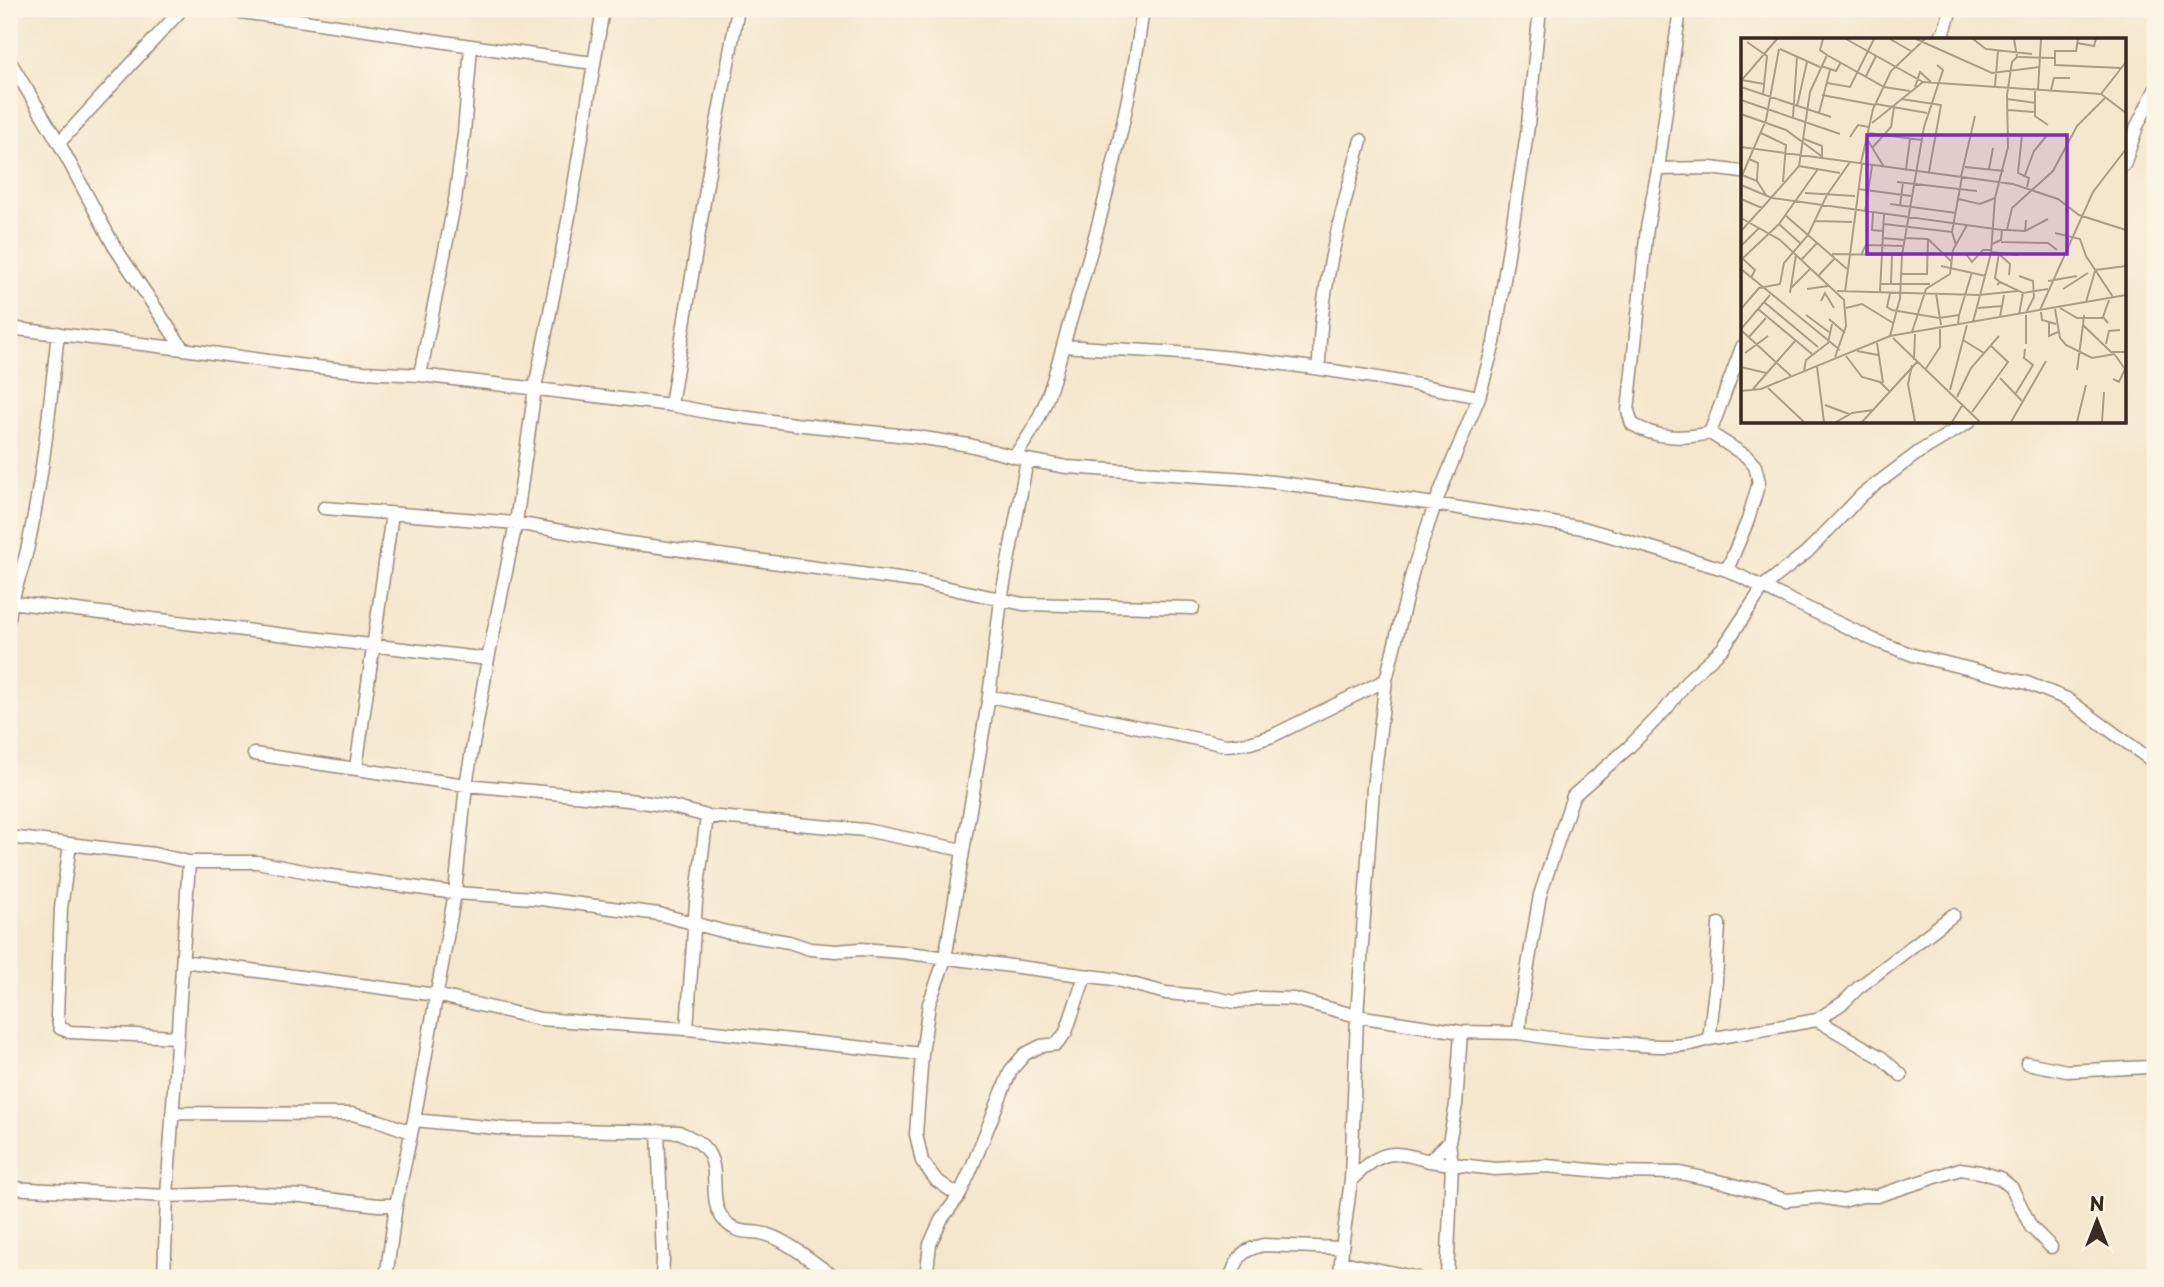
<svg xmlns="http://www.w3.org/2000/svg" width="2164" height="1287" font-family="'Playpen Sans',sans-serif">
<rect width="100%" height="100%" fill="#fcf5e5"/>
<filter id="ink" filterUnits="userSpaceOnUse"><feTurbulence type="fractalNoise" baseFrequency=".0143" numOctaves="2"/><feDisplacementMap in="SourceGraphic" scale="14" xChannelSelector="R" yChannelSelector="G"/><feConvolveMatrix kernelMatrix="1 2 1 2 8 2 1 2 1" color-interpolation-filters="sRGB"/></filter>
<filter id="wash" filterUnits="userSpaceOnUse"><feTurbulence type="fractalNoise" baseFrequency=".00686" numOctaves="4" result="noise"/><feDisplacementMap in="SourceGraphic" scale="28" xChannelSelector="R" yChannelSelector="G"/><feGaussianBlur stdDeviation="1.57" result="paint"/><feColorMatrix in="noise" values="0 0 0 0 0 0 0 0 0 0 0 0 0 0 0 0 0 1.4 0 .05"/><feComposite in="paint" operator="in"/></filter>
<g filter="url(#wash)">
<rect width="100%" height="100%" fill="#f5e7cd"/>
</g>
<g filter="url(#ink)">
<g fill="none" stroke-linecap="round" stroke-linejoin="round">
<g stroke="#988876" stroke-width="15">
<path id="minor" d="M218 9C343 25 467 47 593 63
M1680 9 1658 169 1647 228 1628 411 1632 424C1657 439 1682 439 1710 433L1746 456 1755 466 1759 482 1748 520 1727 570
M1938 40 1944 32 1951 9
M9 60 59 143 114 246 183 349
M59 143 182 9
M2124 165 2137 126 2155 90
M1658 169 1711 168 1742 172
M9 328 183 349 298 365 364 372 420 375 671 405 712 413 794 424 917 437 969 445 1027 460 1067 467 1246 479 1281 483 1435 504 1583 528 1727 570 1876 641 1913 655 2027 683 2067 699 2155 763
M1063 346C1119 350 1176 351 1233 358 1316 367 1398 380 1479 397
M1319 368C1319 290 1341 215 1361 140
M420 375 455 200 464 133 471 47
M671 405 715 134 738 9
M1710 433 1742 347
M1014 456C1047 418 1055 372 1069 325 1101 222 1129 116 1143 9
M324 508 516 523 622 542 921 582 1023 604 1193 608
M9 602 488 659
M9 618C12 593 23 570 28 546 43 476 50 404 58 333
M989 696 1226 745 1250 743 1272 736 1386 680
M254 754 466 785 628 800 669 806 707 816 865 830 963 850
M356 768 392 514
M9 837 154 854 189 862H257L324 875 455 893 533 898 659 914 726 932 789 942 810 949 836 951 861 949 901 952 1113 979 1166 993 1210 997 1235 1002 1258 998 1294 999 1357 1016 1461 1032
M70 845 61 908 57 1016 60 1028 70 1032 178 1037
M183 961 436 995 540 1019 687 1029 922 1054
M1817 1020 1882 1058 1901 1075
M687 1029 696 902 707 816
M1519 1033C1556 1040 1590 1043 1628 1044 1655 1046 1683 1049 1709 1039L1716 981 1719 924
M1709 1039 1817 1020 1844 1002 1858 988 1953 915
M2027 1063 2067 1071 2149 1067 2155 1069
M172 1113 352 1114 380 1121 411 1132
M414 1120 507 1129 679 1132C685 1135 692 1138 698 1142 727 1163 704 1197 724 1220 741 1238 750 1228 768 1235 790 1242 816 1265 836 1278
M658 1131 663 1259 662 1278
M1449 1142 1452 1164 1495 1169 1547 1166 1612 1172 1680 1173 1727 1183 1786 1200 1820 1197 1843 1201 1862 1196H1877L1960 1169 1980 1172 2000 1178 2012 1188 2031 1227 2051 1247
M1429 1161 1452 1164 1447 1278
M1351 1180C1381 1151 1389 1149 1429 1161L1449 1142 1456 1105 1461 1032 1519 1033 1521 1007 1540 895 1573 796 1628 748 1666 709 1689 679 1723 648 1764 586 1807 552 1863 494 1919 452 1969 422
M9 1188 167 1196 248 1193 302 1196 378 1205H396
M959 1196 936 1180 922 1161 916 1134 922 1054 929 1004 945 959 989 696 1001 600 1027 460
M1342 1262 1418 1278
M164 1278 167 1196 189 862
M386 1278 396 1205 414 1120 455 893 466 785 488 659 516 523 535 388 569 216 603 9
M926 1278 930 1244 941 1220 959 1196 972 1167 1011 1070 1025 1054 1041 1046 1057 1044 1066 1032 1085 976
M1230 1278C1239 1257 1239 1251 1263 1245L1342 1248
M1340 1278 1342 1248 1351 1180 1357 1016 1373 788 1386 680 1413 570 1435 504 1479 397 1494 343 1527 134 1540 9"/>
</g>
<use href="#minor" stroke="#fff" stroke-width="12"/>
</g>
</g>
<g transform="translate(1741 38)">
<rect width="385" height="385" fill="#f5e7cd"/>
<path fill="none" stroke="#ab9b87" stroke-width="2" d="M82 1 79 12 86 17 143 49 169 53M105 1 182 44 360 56 385 75M149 1 170 13M175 1 251 35 298 29M232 1 245 11 291 16M337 1 335 13H314V27L380 30M6 4 26 18 22 57M336 5 353 8 355 1M39 11 79 29M277 19 313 20M80 28 95 33 100 24M125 38 135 18M1 42 23 46M0 43 36 1M86 45 109 49 133 1M254 48 257 12M0 49 90 79M174 49 179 34 190 44M297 52 300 1M310 52 313 40H329M294 53V78L307 87M360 56 385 24M81 57 134 67M160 61 200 67 188 134M266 61 295 65M0 62 99 96M135 66 186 75M56 68 66 24M267 72 294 74M78 75 89 32M0 76 45 92 83 120M52 79 56 19M131 85 182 44M20 95 45 107 42 144M127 95 181 102M281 97 277 135 288 140 286 149M109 99 117 87 128 89M63 101 81 108V119M126 101 143 129M0 109 272 146 317 161 338 177 385 192M131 110 150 89 153 69M8 121 17 125 16 143M120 125 132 71 150 33 184 1M58 128 99 135M224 129 263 133M165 131 169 101M248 131 252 110M1 137 16 143 25 157M284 137 293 113 307 96M220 139 234 78M0 140 25 82 38 11M156 144 236 153M0 147 31 160 261 192M117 151 170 158M64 155 114 158M30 160 58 128 69 54 86 17M0 161 21 170M217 161 239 166 254 160M149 166 215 175M159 168 162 144M124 174 131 128M132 175 131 192 142 193M44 177 106 231M0 180 39 202 103 262 105 288 94 319M74 183 111 184M38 186 60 206M143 186 211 194M266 192 284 193 285 182M0 193 30 160M284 193 307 181M314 195 339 201 345 218 372 259M142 200 164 202M164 200 187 201M187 201 211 224M260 204 307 205 316 212M251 206 260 202 261 192H266L271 170 312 133 336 88 364 60M215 207 211 194 221 139M0 208 18 190M250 214 277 217M258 215 254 240 259 244M91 216 161 217M225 216 231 224 242 212H250M120 217 125 207 162 208M259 217 269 226 268 237M2 221 14 232 10 240M61 221 76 205M0 222 38 186 77 131M200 228 245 238M0 231 99 312M354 232 385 228M160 236H186L187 201M78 237 94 220M278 238 292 243 293 259 286 273M307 243 336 238M140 246H189M150 246 151 217M256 247 259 244 282 255 307 251M49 251 70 230M66 251 87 248M322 251 347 235M96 253 238 257 277 253M104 254 121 126M139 254 143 176M49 255 55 217M149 255 146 269 151 272 198 280 218 277 217 286M195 255 200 287M80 263 84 255 93 270M23 264 77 309M345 264 354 233M105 270 121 266 152 285M237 270 261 268M319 270 336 280H362M0 271 18 250 39 246 43 225 67 197 86 157 109 124M17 271 71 316M314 271 319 300 325 307 351 320 374 316M299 272 352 154 385 111M300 274 301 282 315 286M278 276 282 255M65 277 88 294M218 277 231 234M343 277 342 287 370 314H385M259 279 263 257M88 281 104 295M232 284 250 215 254 160 267 109 266 57 271 24 276 19 273 1M308 285V298L317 294M367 285 362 279 368 262M0 291 29 257M0 292 50 338M171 294 185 251 209 236 212 212 226 187M149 298 159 260 161 217 183 89 202 32 196 27M8 299 25 280M152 300 239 384M222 302 243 315M136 305 142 345M285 306V277M365 306 368 293 379 292M116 313 137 317M4 315 27 298M105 318 121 339 139 344 148 353M173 322 174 296M171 327 167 346 174 384M0 329 25 335M76 329 83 384M184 332 199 309V291M336 332 342 287M63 333 65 322 87 305 91 286M259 340 281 363M372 341 378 344 384 331 374 317M27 350 63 384M12 351 54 303M209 352 226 287M0 353 20 351 149 298 385 257M275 355 292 327 283 320 284 311M216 359 230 330 258 298M84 367 108 376M231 374 267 324 250 308M95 384 111 375 132 372M121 384 176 324M211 384 222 366M270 384 305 323M336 384 345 347M361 384 363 354"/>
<path fill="#7b2cbf" fill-opacity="0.15" stroke="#7b2cbf" stroke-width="3.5" d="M126 97H326V216H126Z"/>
<rect width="385" height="385" fill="none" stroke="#3b2a1e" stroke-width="3.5"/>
</g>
<rect width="2164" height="1287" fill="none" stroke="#fcf5e5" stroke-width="35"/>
<g transform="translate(2097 1221)" stroke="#fcf5e5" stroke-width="5" paint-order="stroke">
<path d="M0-5L12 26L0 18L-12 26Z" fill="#3b2a1e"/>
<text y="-10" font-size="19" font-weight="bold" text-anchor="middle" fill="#3b2a1e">N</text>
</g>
</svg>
